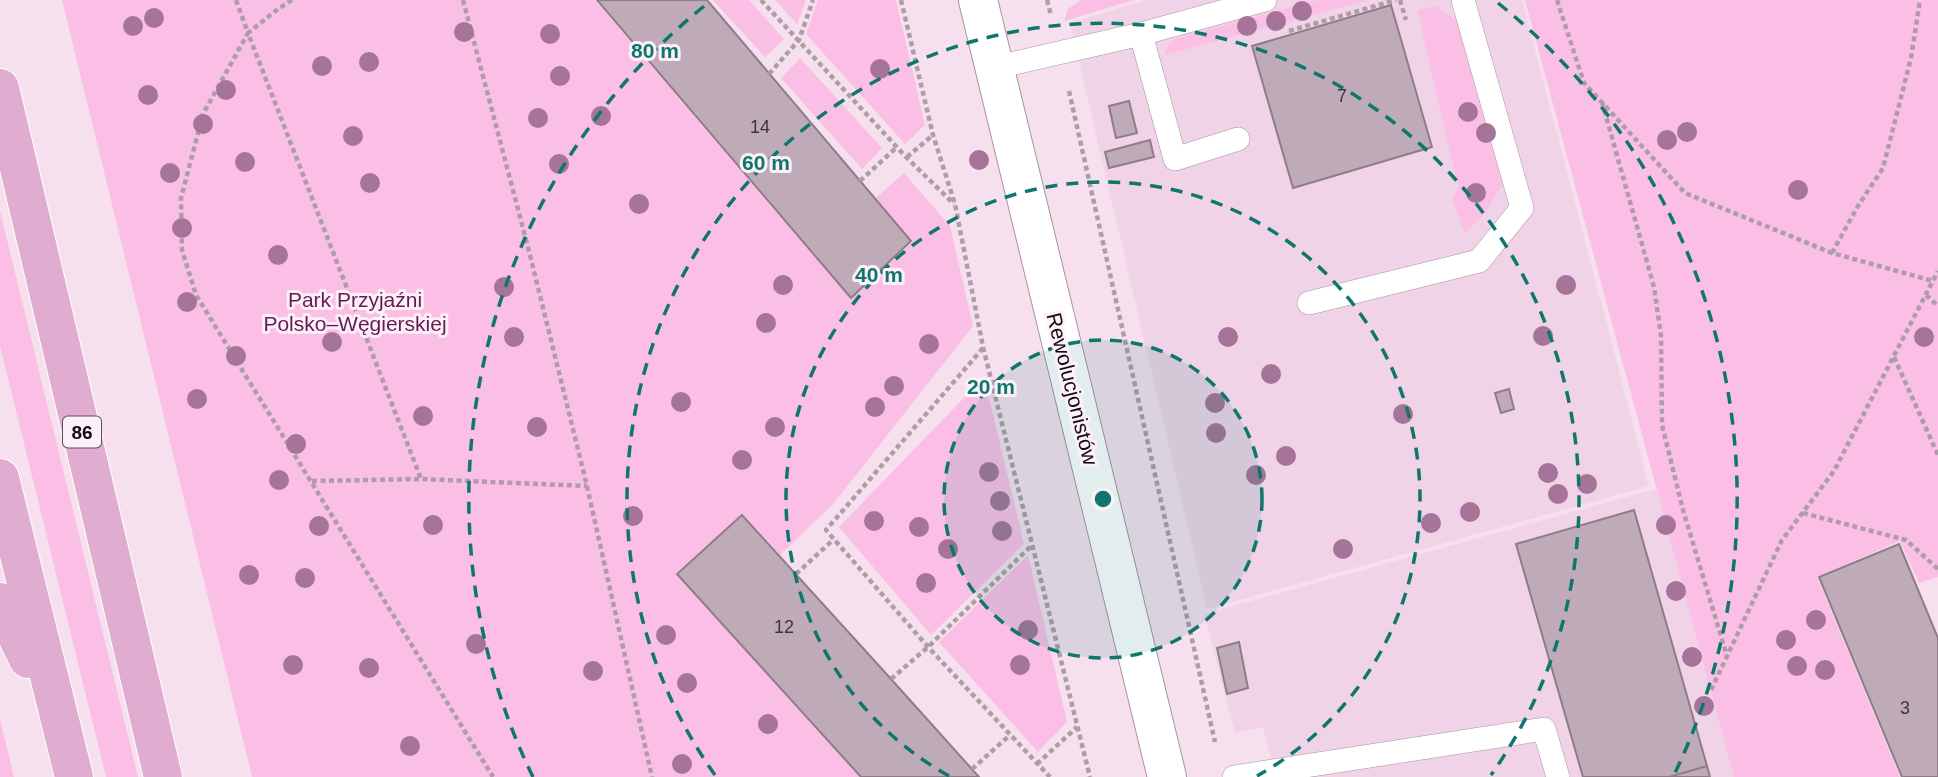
<svg xmlns="http://www.w3.org/2000/svg" width="1938" height="777" font-family="Arial,sans-serif">
<rect width="100%" height="100%" fill="#f6e0ee"/>
<path fill="#f0d3e6" d="M1146 0H1522L1649 486 1207 609 1070 23Z
M1656 489 1739 777H1276L1263 727 1235 733 1204 614Z"/>
<path fill="#fbbfe6" d="M62 0H595L851 299 912 242 876 198 904 173 950 226 973 326 834 503 780 555 743 514 676 573 860 777H252Z
M713 0H749L784 39 765 57Z
M775 0H806L797 25V24Z
M818 0H896L925 125 905 144 806 34Z
M1081 0H1134L1064 21 1068 9Z
M1318 0H1369L1164 55 1167 47 1175 39Z
M1525 0H1938V577L1919 583 1900 541 1817 577 1900 777H1734Z
M1436 6 1458 22 1469 64 1477 72 1503 184 1483 216 1464 233 1452 198 1459 188 1433 81 1418 10Z
M800 58 882 148 862 169 781 78Z
M0 211 138 777H106L0 346Z
M984 377 1024 544 931 635 839 527Z
M1028 555 1067 722 1038 752 939 642Z
M0 719 14 777H0Z"/>
<path fill="#bfabb8" stroke="#907c88" stroke-width="2" d="M597 0H707L911 241 851 298Z
M1391 5 1432 147 1293 188 1252 46Z
M1129 101 1137 133 1116 138 1109 106Z
M1150 140 1154 157 1109 168 1105 152Z
M1509 389 1514 409 1501 413 1495 393Z
M1634 510 1707 766 1669 777H1583L1516 544Z
M742 515 891 679 979 777H861L677 574Z
M1899 544 1938 638V777H1902L1819 577Z
M1239 642 1248 688 1227 694 1217 648Z
M1707 766 1710 777H1669Z"/>
<g fill="none" stroke-linecap="round" stroke-linejoin="round">
<g stroke="#a793a0" stroke-width="24">
<path id="service" d="M1141 34 1175 159 1238 139
M993 68 1141 34 1265 0
M1309 303 1479 261 1522 208 1463 0
M1234 777 1544 729 1558 777"/>
</g>
<g stroke="#a793a0" stroke-width="40">
<path id="minor" d="M978 0 1167 777"/>
</g>
<g stroke="#fff" stroke-width="40">
<path id="primary" d="M0 88 163 777
M0 478 74 777
M0 602 28 659"/>
</g>
<path stroke="#ae9da8" stroke-width="4.5" stroke-dasharray="5 3.5" stroke-linecap="butt" d="M236 0 248 33 203 114 181 198 182 250 196 295 493 777
M292 0 278 9 248 33 421 479
M463 0 530 255 587 486 652 777
M761 0 906 157 954 204
M901 0 933 135 955 204 983 347 1090 777
M1047 0 1051 15
M1400 0 1406 20
M1557 0 1584 83 1685 193 1832 253 1933 281
M1289 31 1396 0
M769 74 799 40 813 0
M1069 91 1215 742
M1602 102 1654 287 1661 336 1662 425 1683 510 1727 656
M907 157 933 135
M860 181 897 147
M1832 253 1858 206 1883 168 1911 58 1920 0
M1926 295 1938 306
M983 348 826 530 928 647 1050 777
M1894 357 1938 455
M312 481 421 479 587 486
M1803 513 1906 540 1938 569
M796 574 834 539
M891 679 928 647 1032 545
M1711 690 1782 540 1834 471 1938 271
M1037 764 1077 727
M972 769 1010 735"/>
<use href="#service" stroke="#fff" stroke-width="23"/>
<use href="#minor" stroke="#fff" stroke-width="38"/>
<use href="#primary" stroke="#e0add0" stroke-width="38"/>
</g>
<g fill="#a57498">
<circle cx="1302" cy="11" r="10"/>
<circle cx="154" cy="18" r="10"/>
<circle cx="1276" cy="21" r="10"/>
<circle cx="133" cy="26" r="10"/>
<circle cx="1247" cy="26" r="10"/>
<circle cx="464" cy="32" r="10"/>
<circle cx="550" cy="34" r="10"/>
<circle cx="369" cy="62" r="10"/>
<circle cx="322" cy="66" r="10"/>
<circle cx="880" cy="69" r="10"/>
<circle cx="560" cy="76" r="10"/>
<circle cx="226" cy="90" r="10"/>
<circle cx="148" cy="95" r="10"/>
<circle cx="1468" cy="112" r="10"/>
<circle cx="601" cy="116" r="10"/>
<circle cx="538" cy="118" r="10"/>
<circle cx="203" cy="124" r="10"/>
<circle cx="1687" cy="132" r="10"/>
<circle cx="1486" cy="133" r="10"/>
<circle cx="353" cy="136" r="10"/>
<circle cx="1667" cy="140" r="10"/>
<circle cx="979" cy="160" r="10"/>
<circle cx="245" cy="162" r="10"/>
<circle cx="559" cy="164" r="10"/>
<circle cx="170" cy="173" r="10"/>
<circle cx="370" cy="183" r="10"/>
<circle cx="1798" cy="190" r="10"/>
<circle cx="1476" cy="193" r="10"/>
<circle cx="639" cy="204" r="10"/>
<circle cx="182" cy="228" r="10"/>
<circle cx="278" cy="255" r="10"/>
<circle cx="783" cy="285" r="10"/>
<circle cx="1566" cy="285" r="10"/>
<circle cx="504" cy="287" r="10"/>
<circle cx="187" cy="302" r="10"/>
<circle cx="766" cy="323" r="10"/>
<circle cx="1543" cy="336" r="10"/>
<circle cx="514" cy="337" r="10"/>
<circle cx="1228" cy="337" r="10"/>
<circle cx="1924" cy="337" r="10"/>
<circle cx="332" cy="342" r="10"/>
<circle cx="929" cy="344" r="10"/>
<circle cx="236" cy="356" r="10"/>
<circle cx="1271" cy="374" r="10"/>
<circle cx="894" cy="386" r="10"/>
<circle cx="197" cy="399" r="10"/>
<circle cx="681" cy="402" r="10"/>
<circle cx="1215" cy="403" r="10"/>
<circle cx="875" cy="407" r="10"/>
<circle cx="1403" cy="414" r="10"/>
<circle cx="423" cy="416" r="10"/>
<circle cx="537" cy="427" r="10"/>
<circle cx="775" cy="427" r="10"/>
<circle cx="1216" cy="433" r="10"/>
<circle cx="296" cy="444" r="10"/>
<circle cx="1286" cy="456" r="10"/>
<circle cx="742" cy="460" r="10"/>
<circle cx="989" cy="472" r="10"/>
<circle cx="1548" cy="473" r="10"/>
<circle cx="1256" cy="475" r="10"/>
<circle cx="279" cy="480" r="10"/>
<circle cx="1587" cy="484" r="10"/>
<circle cx="1558" cy="494" r="10"/>
<circle cx="1000" cy="501" r="10"/>
<circle cx="1470" cy="512" r="10"/>
<circle cx="633" cy="516" r="10"/>
<circle cx="874" cy="521" r="10"/>
<circle cx="1431" cy="523" r="10"/>
<circle cx="433" cy="525" r="10"/>
<circle cx="1666" cy="525" r="10"/>
<circle cx="319" cy="526" r="10"/>
<circle cx="919" cy="527" r="10"/>
<circle cx="1002" cy="531" r="10"/>
<circle cx="948" cy="549" r="10"/>
<circle cx="1343" cy="549" r="10"/>
<circle cx="249" cy="575" r="10"/>
<circle cx="305" cy="578" r="10"/>
<circle cx="926" cy="583" r="10"/>
<circle cx="1676" cy="591" r="10"/>
<circle cx="1816" cy="620" r="10"/>
<circle cx="1028" cy="630" r="10"/>
<circle cx="666" cy="635" r="10"/>
<circle cx="1786" cy="640" r="10"/>
<circle cx="476" cy="644" r="10"/>
<circle cx="1692" cy="657" r="10"/>
<circle cx="293" cy="665" r="10"/>
<circle cx="1020" cy="665" r="10"/>
<circle cx="1797" cy="666" r="10"/>
<circle cx="369" cy="668" r="10"/>
<circle cx="1825" cy="670" r="10"/>
<circle cx="593" cy="671" r="10"/>
<circle cx="687" cy="683" r="10"/>
<circle cx="1704" cy="706" r="10"/>
<circle cx="768" cy="724" r="10"/>
<circle cx="410" cy="746" r="10"/>
<circle cx="682" cy="764" r="10"/>
</g>
<circle cx="1103" cy="499" r="159" fill="#0f766e" fill-opacity=".12"/>
<g fill="none" stroke="#0f766e" stroke-width="3.5" stroke-dasharray="12 9">
<circle cx="1103" cy="499" r="159"/>
<path d="M949 776A317 317 0 1 1 1257 776"/>
<path d="M715 775A476 476 0 1 1 1491 775"/>
<path d="M533 777A634 634 0 0 1 708 3M1498 3A634 634 0 0 1 1673 777"/>
</g>
<g text-anchor="middle" stroke-width="6" stroke-linejoin="round" paint-order="stroke">
<g font-size="18" fill="#3e343b">
<text x="1342" y="102">7</text>
<text x="760" y="133">14</text>
<text x="784" y="633">12</text>
<text x="1905" y="714">3</text>
</g>
<rect fill="#fdf0f8" stroke="#595056" stroke-width="2" x="63" y="416.5" width="38" height="31" rx="5"/>
<g font-size="19" font-weight="bold" fill="#130c11">
<text x="82" y="439">86</text>
</g>
<g font-size="21" fill="#631c51" stroke="#fdf0f8">
<text x="355" y="307">Park Przyjaźni<tspan x="355" dy="24">Polsko–Węgierskiej</tspan></text>
</g>
<g font-size="21" fill="#130c11" stroke="#fdf0f8">
<text transform="translate(1072 389) rotate(76)" y="7">Rewolucjonistów</text>
</g>
</g>
<circle cx="1103" cy="499" r="10" fill="#0f766e" stroke="#fdf0f8" stroke-width="3.5"/>
<g font-size="21" text-anchor="middle" font-weight="bold" fill="#0f766e" stroke="#fdf0f8" stroke-width="6" stroke-linejoin="round" paint-order="stroke">
<text x="655" y="58">80 m</text>
<text x="766" y="170">60 m</text>
<text x="879" y="282">40 m</text>
<text x="991" y="394">20 m</text>
</g>
</svg>
